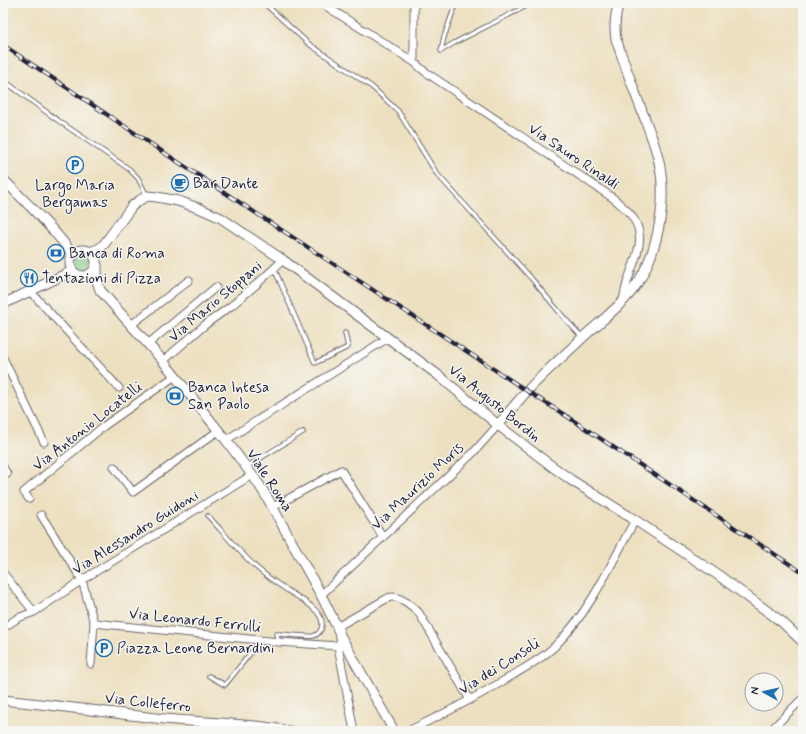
<svg xmlns="http://www.w3.org/2000/svg" width="806" height="734" font-family="Mynerve,sans-serif">
<rect width="100%" height="100%" fill="#f6f6f2"/>
<filter id="ink" filterUnits="userSpaceOnUse"><feTurbulence type="fractalNoise" baseFrequency=".025" numOctaves="2"/><feDisplacementMap in="SourceGraphic" scale="8" xChannelSelector="R" yChannelSelector="G"/><feConvolveMatrix kernelMatrix="1 2 1 2 8 2 1 2 1" color-interpolation-filters="sRGB"/></filter>
<filter id="wash" filterUnits="userSpaceOnUse"><feTurbulence type="fractalNoise" baseFrequency=".012" numOctaves="4" result="noise"/><feDisplacementMap in="SourceGraphic" scale="16" xChannelSelector="R" yChannelSelector="G"/><feGaussianBlur stdDeviation="0.9" result="paint"/><feColorMatrix in="noise" values="0 0 0 0 0 0 0 0 0 0 0 0 0 0 0 0 0 1.4 0 .05"/><feComposite in="paint" operator="in"/></filter>
<g filter="url(#wash)">
<rect width="100%" height="100%" fill="#ede0c0"/>
<path fill="#84cb86" stroke="#537660" d="M75 263a8 8 0 1 1 16 0a8 8 0 1 1-16 0Z"/>
</g>
<g filter="url(#ink)">
<g fill="none" stroke-linecap="round" stroke-linejoin="round">
<g stroke="#69646a" stroke-width="5.5">
<path id="lane" d="M264 3 309 44 372 87 398 111 437 174 531 278 566 320 582 337
M456 3 444 37 441 51 454 43 532 3
M3 80 56 119 129 169 138 178 147 196
M274 268 315 363 348 347 345 333
M246 467 303 432
M208 516C224 533 239 552 257 568 266 576 276 583 287 590 297 597 324 610 322 625 322 630 318 635 313 636 304 637 285 634 276 634L279 642
M209 676 225 685 260 641"/>
</g>
<g stroke="#69646a" stroke-width="9">
<path id="street" d="M321 3 414 62 424 71 613 198C619 203 626 209 631 215 649 238 634 259 627 283 625 289 624 295 623 301
M414 3V62
M30 291 119 388
M131 325 189 280
M148 344 216 287
M3 358 44 442
M163 361 206 324 231 306 257 284 283 260
M226 440 388 338
M3 467 7 474
M114 467 133 492 218 431
M29 499 24 492 104 426 175 376
M273 507 341 470 383 537
M41 515 82 580 94 623 91 664
M3 573 34 612 18 618 3 628
M321 595 473 453 498 425
M34 612 82 580 252 475
M94 623 279 642 338 646
M337 627 386 599C388 598 390 597 392 597 400 596 414 607 419 613L470 700
M339 643 338 646 354 731
M408 731C444 714 479 696 513 675 528 666 543 658 555 646 590 612 612 562 635 520
M770 731 803 698"/>
</g>
<g stroke="#69646a" stroke-width="11">
<path id="secondary" d="M3 179C26 203 54 228 73 255
M70 263a13 13 0 1 1 26 0a13 13 0 1 1-26 0Z
M90 252 100 248 105 243 132 206 140 200 147 196 157 197 178 201 201 209 221 218 283 260 438 375 498 425 549 464 571 480 635 520 718 575 782 622 803 642
M97 265V281L100 290 163 361 226 440 258 483 268 499 321 595 337 627 341 637 394 731
M3 304 72 271
M498 425C508 413 518 401 528 390 543 374 560 359 576 344 594 326 615 312 631 292 657 260 668 203 659 162 656 147 650 133 645 119 635 93 625 66 616 39 614 27 615 15 619 3
M3 700C54 705 104 712 155 718 199 723 245 722 289 731"/>
</g>
<use href="#lane" stroke="#fff" stroke-width="3.5"/>
<use href="#street" stroke="#fff" stroke-width="7"/>
<use href="#secondary" stroke="#fff" stroke-width="9"/>
<g stroke="#22223b" stroke-width="4">
<path id="rail" d="M3 45 175 160 527 391 568 417 803 573"/>
</g>
<use href="#rail" stroke="#f6f6f2" stroke-width="2.5" stroke-dasharray="8" stroke-linecap="butt"/>
</g>
</g>
<defs>
<g id="parking-ring" transform="scale(0.9)"><circle r="9.5" fill="#f6f6f2" stroke="#1f6fb2" stroke-width="1.5"/><path d="M-3.5-5.5H1a3.5 3.5 0 0 1 0 7H-1V5.5H-3.5ZM-1-3.4V-.6H.8a1.4 1.4 0 0 0 0-2.8Z" fill="#1f6fb2"/></g>
<g id="cafe-ring" transform="scale(0.9)"><circle r="9.5" fill="#f6f6f2" stroke="#1f6fb2" stroke-width="1.5"/><path d="M-5.5-4.5H6V0H3Q3 3.5 0 3.5H-2.5Q-5.5 3.5-5.5 0ZM3-3.2v2h1.7v-2ZM-6 4.5H4V6H-6Z" fill="#1f6fb2"/></g>
<g id="bank-ring" transform="scale(0.9)"><circle r="9.5" fill="#f6f6f2" stroke="#1f6fb2" stroke-width="1.5"/><path d="M-6-4H6V4H-6ZM0-2.3a2.3 2.3 0 1 0 0 4.6a2.3 2.3 0 1 0 0-4.6Z" fill="#1f6fb2"/></g>
<g id="restaurant-ring" transform="scale(0.9)"><circle r="9.5" fill="#f6f6f2" stroke="#1f6fb2" stroke-width="1.5"/><path d="M-5-6h1v4h1v-4h1v4h1v-4h1v5L-1.5 .5V6h-2V.5L-5-1ZM5-6V6H3V1.5H1.5Q1.5-4 5-6Z" fill="#1f6fb2"/></g>
</defs>
<g fill-rule="evenodd">
<use href="#parking-ring" x="75" y="165"/>
<use href="#cafe-ring" x="180" y="183"/>
<use href="#bank-ring" x="56" y="253"/>
<use href="#restaurant-ring" x="29" y="278"/>
<use href="#bank-ring" x="175" y="396"/>
<use href="#parking-ring" x="104" y="648"/>
</g>
<g text-anchor="middle" stroke-width="3" stroke-linejoin="round" paint-order="stroke">
<g font-size="15" fill="#22223b" stroke="#f6f6f2">
<text transform="translate(574 156) rotate(34)" y="5">Via Sauro Rinaldi</text>
<text transform="translate(215 301) rotate(-40)" y="5">Via Mario Stoppani</text>
<text transform="translate(495 403) rotate(39)" y="5">Via Augusto Bordin</text>
<text transform="translate(87 426) rotate(-38)" y="5">Via Antonio Locatelli</text>
<text transform="translate(270 480) rotate(57)" y="5">Viale Roma</text>
<text transform="translate(417 486) rotate(-43)" y="5">Via Maurizio Moris</text>
<text transform="translate(135 532) rotate(-32)" y="5">Via Alessandro Guidoni</text>
<text transform="translate(195 620) rotate(6)" y="5">Via Leonardo Ferrulli</text>
<text transform="translate(499 666) rotate(-32)" y="5">Via dei Consoli</text>
<text transform="translate(148 702) rotate(6)" y="5">Via Colleferro</text>
</g>
<g font-size="15" fill="#22223b" stroke="#f6f6f2" text-anchor="start">
<text x="193" y="188">Bar Dante</text>
<text x="75" y="190" text-anchor="middle">Largo Maria<tspan x="75" dy="17">Bergamas</tspan></text>
<text x="69" y="258">Banca di Roma</text>
<text x="42" y="283">Tentazioni di Pizza</text>
<text x="188" y="392">Banca Intesa<tspan x="188" dy="17">San Paolo</tspan></text>
<text x="117" y="653">Piazza Leone Bernardini</text>
</g>
</g>
<rect width="806" height="734" fill="none" stroke="#f6f6f2" stroke-width="16"/>
<g transform="translate(764 692) rotate(278)"><circle r="19" fill="#f6f6f2" stroke="#a1a1a9"/>
<path d="M0-3L7 15L0 10L-7 15Z" fill="#1f6fb2"/>
<text y="-6" font-size="11" font-weight="bold" text-anchor="middle" fill="#22223b">N</text>
</g>
</svg>
